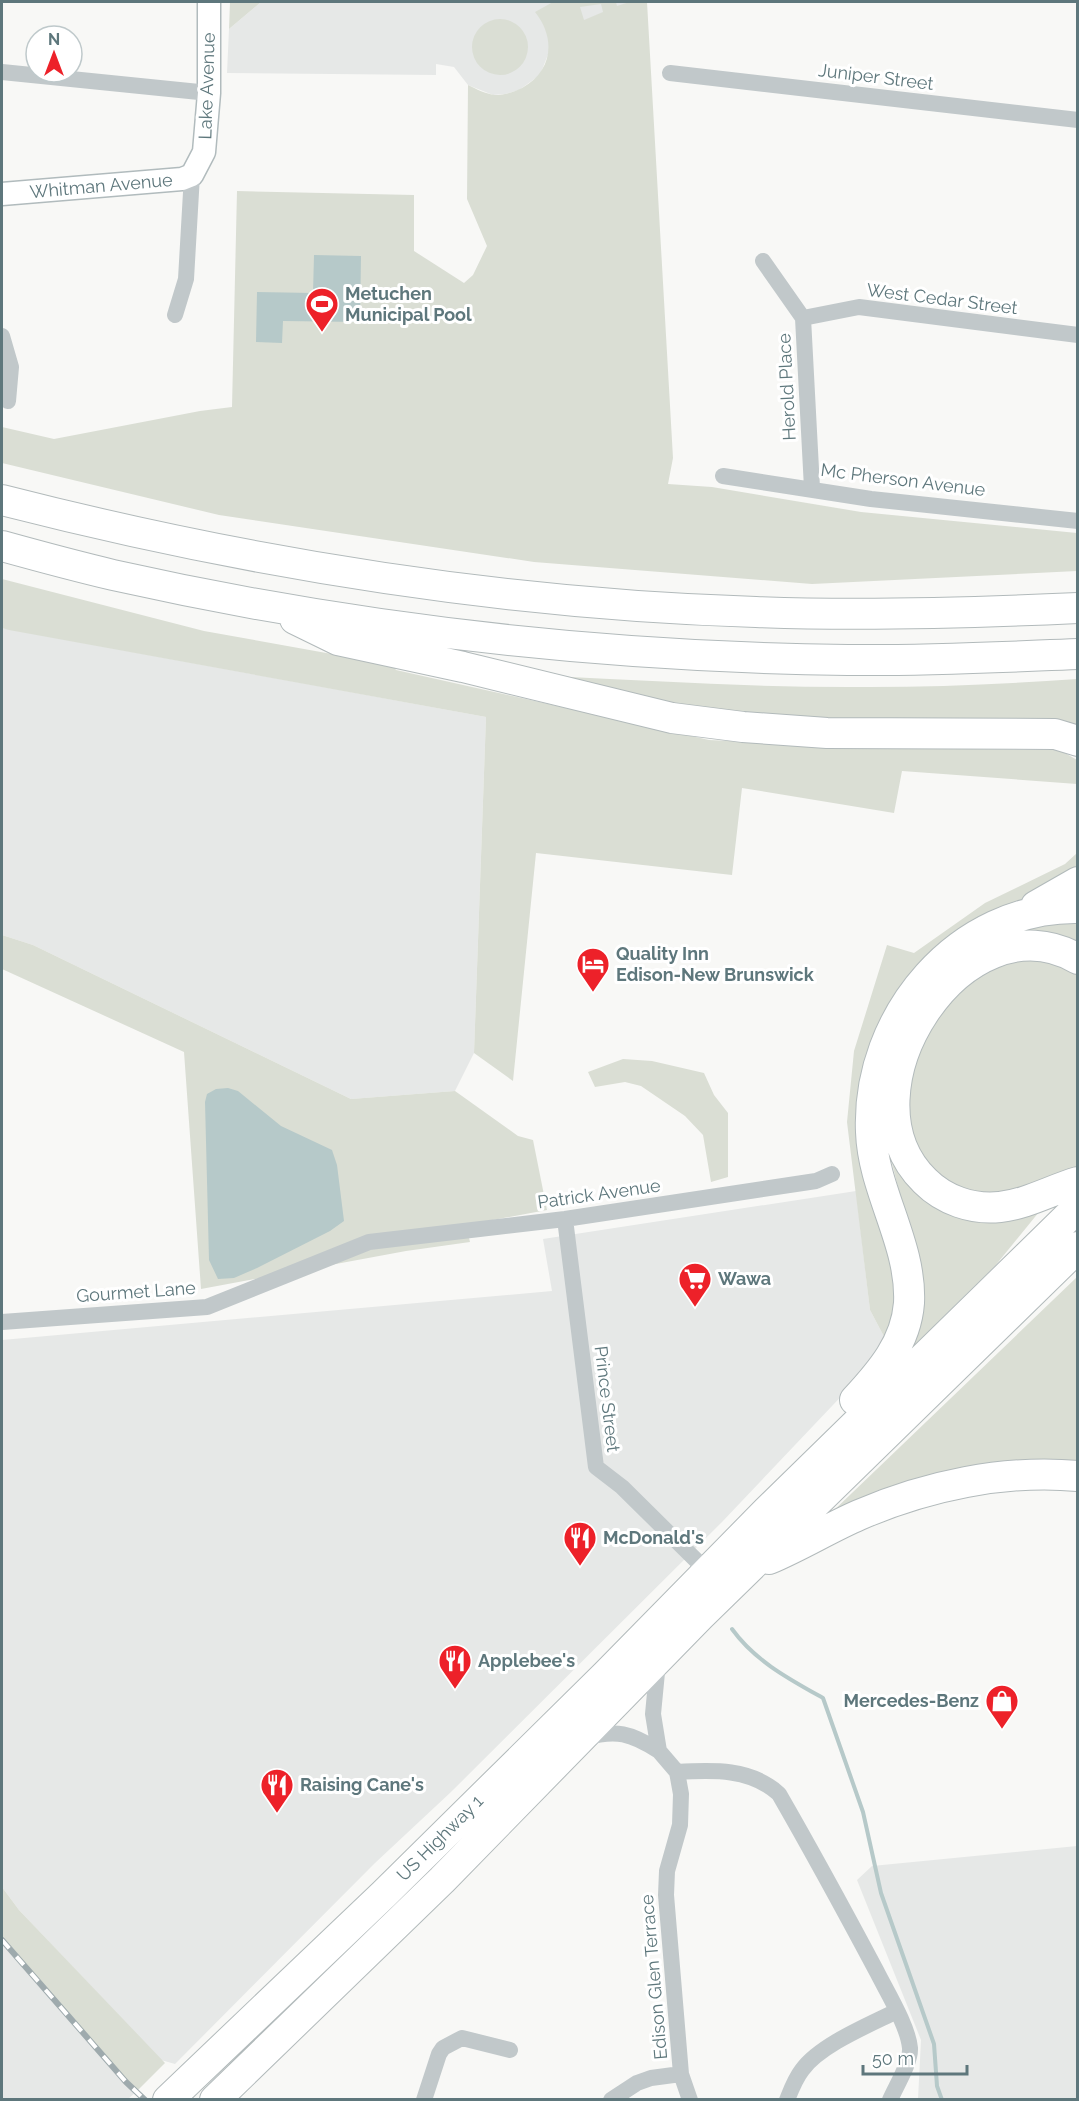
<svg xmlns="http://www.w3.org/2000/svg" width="1079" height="2101" font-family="Raleway,sans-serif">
<rect width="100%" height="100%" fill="#f8f8f6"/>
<path fill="#e6e8e7" d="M261 2H629L549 35V52L540 75 519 90 505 94 493 95 468 85 454 67 436 64V75L227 73 229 29Z
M2 628 486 717 474 1053 455 1091 351 1099 33 945 2 935Z
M856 1191 870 1310 889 1346 722 1522 451 1792 375 1863 175 2064 161 2060 19 1910 2 1887V1340L552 1291 543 1239Z
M1077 1846V2099H918L921 2040 857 1880 872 1866Z
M2 1942 137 2091 128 2099H2Z"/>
<path fill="#daded4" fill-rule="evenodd" d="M230 2H261L229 29Z
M553 2H616L617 6 629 2H647L673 458 668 484 712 487 861 512 1077 533V571L812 584 534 562 219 515 2 463V427L54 439 200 411 232 407 237 191 414 195V251L464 283 473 275 487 246 467 199 468 85C476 89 486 94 495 95 504 95 514 92 522 88 553 71 556 38 535 12ZM601 4 603 12 584 20 580 7Z
M472 47a28 28 0 1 1 56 0a28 28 0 1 1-56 0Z
M2 579 204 631 393 665 396 670 709 740 874 748 1060 750 1077 760V784L902 771 894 813 742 788 732 875 536 853 513 1081 474 1053 486 717 9 630 2 628Z
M551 676C657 681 763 688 869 687 939 687 1008 684 1077 679V726L714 716Z
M1077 853V867L865 1085 900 1284 889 1346 870 1310 847 1122 854 1051 887 945 914 953 985 903 1065 864Z
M1077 914V951L1000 931Z
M2 935 33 945 351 1099 455 1091 518 1136 533 1140 547 1210 466 1225 470 1242 406 1251 201 1289 184 1052 2 969Z
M1010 955 1077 969V1169L1063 1179 981 1198 936 1179 904 1129 913 1054 955 989Z
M623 1059 652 1061 704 1073 714 1095 728 1113V1177L711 1182 703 1135 685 1116 641 1086 625 1082 595 1087 588 1072Z
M885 1136 925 1196 1039 1212 995 1266 893 1366 912 1242Z
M1077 1277V1462L828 1516Z
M2 1887 19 1910 165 2063 137 2091 2 1942Z"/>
<path fill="#b6c9c9" d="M314 255 361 256 360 322 283 321 282 343 256 342 257 292 313 293Z
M228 1088 238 1091 281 1126 332 1150 337 1165 344 1221 330 1231 257 1268 234 1278 218 1279 209 1260 205 1102 207 1094 216 1089Z"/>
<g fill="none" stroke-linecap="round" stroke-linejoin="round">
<path stroke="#b6c9c9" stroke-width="4" d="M732 1629C755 1661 789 1679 823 1698L863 1812 881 1893 934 2044 937 2086 942 2100"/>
<g stroke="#b1bbbd" stroke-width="25">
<path id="secondary" d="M2 194 182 179 192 175 204 152 209 93V2"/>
</g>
<g stroke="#b2babb" stroke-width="32">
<path id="highway" d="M2 500C248 563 501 604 756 612 863 616 970 613 1078 608
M2 546C38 556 75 566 113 575 354 629 601 657 848 660 925 661 1001 657 1078 654
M295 619 338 640 463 667 672 718 743 727 827 733 1055 734 1078 741
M1036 906 1078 882
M1078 959C964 892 834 1093 925 1181 944 1200 972 1210 1000 1207 1027 1204 1051 1190 1078 1182
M855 1400C881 1372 906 1343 909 1303 912 1244 873 1191 871 1132 866 1016 959 906 1078 908
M769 1559C800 1546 829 1528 859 1515 926 1486 1005 1469 1078 1476
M168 2100 384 1894 606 1675 767 1511 1078 1207
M215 2100 442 1880 700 1616 1078 1247"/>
</g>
<path stroke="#c1c8ca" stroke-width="16" d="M2 72 209 93
M670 73 1078 120
M763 261 803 318 812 488
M175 315 186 279 192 175
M803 318 859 307 1078 335
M2 336 11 367 8 401
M723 476 871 499 1078 521
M565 1219 596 1467 622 1487 708 1572 714 1575
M2 1322 207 1307 369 1242 565 1219 816 1181 832 1174
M585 1738C616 1729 631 1733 659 1751L653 1714 658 1662
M659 1751 677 1772 681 1794 680 1825 667 1871 666 1895 681 2074 690 2100
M677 1772C713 1770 751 1768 779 1794 813 1853 845 1912 877 1972 887 1992 908 2026 910 2048 911 2062 896 2086 890 2100
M424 2100 439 2054 443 2048 462 2038 510 2050
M611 2100 637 2083 651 2078 681 2074
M787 2100C791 2090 795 2079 802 2070 820 2045 869 2025 897 2011"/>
<use href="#secondary" stroke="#fff" stroke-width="22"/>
<use href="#highway" stroke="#fff" stroke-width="30"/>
<g stroke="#9eaaad" stroke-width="6">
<path id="rail" d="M2 1940 126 2082 145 2100"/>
</g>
<use href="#rail" stroke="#fff" stroke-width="4" stroke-dasharray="11" stroke-linecap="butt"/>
</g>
<defs>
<g id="stadium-pin" transform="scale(1.725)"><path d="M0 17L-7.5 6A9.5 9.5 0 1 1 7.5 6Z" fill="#ed2129" stroke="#fff"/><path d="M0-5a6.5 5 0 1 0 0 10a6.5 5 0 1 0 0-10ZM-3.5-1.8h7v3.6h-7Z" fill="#fff"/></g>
<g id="hotel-pin" transform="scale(1.725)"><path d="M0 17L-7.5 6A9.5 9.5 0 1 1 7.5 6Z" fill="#ed2129" stroke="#fff"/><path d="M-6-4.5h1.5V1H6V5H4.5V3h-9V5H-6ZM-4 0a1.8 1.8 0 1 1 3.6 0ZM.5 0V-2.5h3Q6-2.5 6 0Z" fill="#fff"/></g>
<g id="supermarket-pin" transform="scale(1.725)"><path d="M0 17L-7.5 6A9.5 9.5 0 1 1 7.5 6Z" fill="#ed2129" stroke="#fff"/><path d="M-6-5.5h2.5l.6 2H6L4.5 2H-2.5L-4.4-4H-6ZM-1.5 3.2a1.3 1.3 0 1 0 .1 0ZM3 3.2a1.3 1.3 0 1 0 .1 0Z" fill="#fff"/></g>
<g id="restaurant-pin" transform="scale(1.725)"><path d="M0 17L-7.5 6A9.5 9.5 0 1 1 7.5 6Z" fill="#ed2129" stroke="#fff"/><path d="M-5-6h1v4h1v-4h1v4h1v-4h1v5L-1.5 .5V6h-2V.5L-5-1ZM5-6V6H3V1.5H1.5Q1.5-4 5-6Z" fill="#fff"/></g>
<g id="shop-pin" transform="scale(1.725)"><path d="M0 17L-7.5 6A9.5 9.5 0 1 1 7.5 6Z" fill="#ed2129" stroke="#fff"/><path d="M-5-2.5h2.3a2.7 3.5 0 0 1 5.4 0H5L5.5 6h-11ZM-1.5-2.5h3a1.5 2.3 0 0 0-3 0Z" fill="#fff"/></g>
</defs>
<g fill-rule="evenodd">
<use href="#stadium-pin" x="322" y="304"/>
<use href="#hotel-pin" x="593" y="964"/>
<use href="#supermarket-pin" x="695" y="1279"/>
<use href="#restaurant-pin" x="580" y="1538"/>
<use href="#restaurant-pin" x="455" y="1661"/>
<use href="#shop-pin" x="1002" y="1701"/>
<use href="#restaurant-pin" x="277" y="1785"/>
</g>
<g text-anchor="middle" stroke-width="6" stroke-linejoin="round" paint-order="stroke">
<g font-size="18" fill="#5e777c" stroke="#fff">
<text transform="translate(876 77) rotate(7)" y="6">Juniper Street</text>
<text transform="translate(207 86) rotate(-88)" y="6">Lake Avenue</text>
<text transform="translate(101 186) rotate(-5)" y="6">Whitman Avenue</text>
<text transform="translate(942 299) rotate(7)" y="6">West Cedar Street</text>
<text transform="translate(787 387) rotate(-93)" y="6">Herold Place</text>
<text transform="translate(903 480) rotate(7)" y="6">Mc Pherson Avenue</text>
<text transform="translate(599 1194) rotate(-8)" y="6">Patrick Avenue</text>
<text transform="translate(136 1292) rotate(-4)" y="6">Gourmet Lane</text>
<text transform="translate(607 1399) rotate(83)" y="6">Prince Street</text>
<text transform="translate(440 1838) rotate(-45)" y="6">US Highway 1</text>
<text transform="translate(654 1977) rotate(-95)" y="6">Edison Glen Terrace</text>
</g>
<g font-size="18" font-weight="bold" fill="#5e777c" stroke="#fff" text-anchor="start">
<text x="345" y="300">Metuchen<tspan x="345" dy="21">Municipal Pool</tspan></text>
<text x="616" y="960">Quality Inn<tspan x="616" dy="21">Edison-New Brunswick</tspan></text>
<text x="718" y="1285">Wawa</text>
<text x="603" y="1544">McDonald's</text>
<text x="478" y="1667">Applebee's</text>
<text x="979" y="1707" text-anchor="end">Mercedes-Benz</text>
<text x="300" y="1791">Raising Cane's</text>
</g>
</g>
<rect width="1079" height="2101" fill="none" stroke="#5e777c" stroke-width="6"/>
<g transform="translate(54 54)"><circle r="28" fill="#ffffff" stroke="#bfc9cb" stroke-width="1.5"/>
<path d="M0-4.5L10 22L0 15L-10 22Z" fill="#ed2129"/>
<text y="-9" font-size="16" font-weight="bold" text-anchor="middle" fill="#5e777c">N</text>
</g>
<path d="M863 2065v9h104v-9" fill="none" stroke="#5e777c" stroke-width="3"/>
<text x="872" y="2065" font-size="18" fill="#5e777c" stroke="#ffffff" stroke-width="4.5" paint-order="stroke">50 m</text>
</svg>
